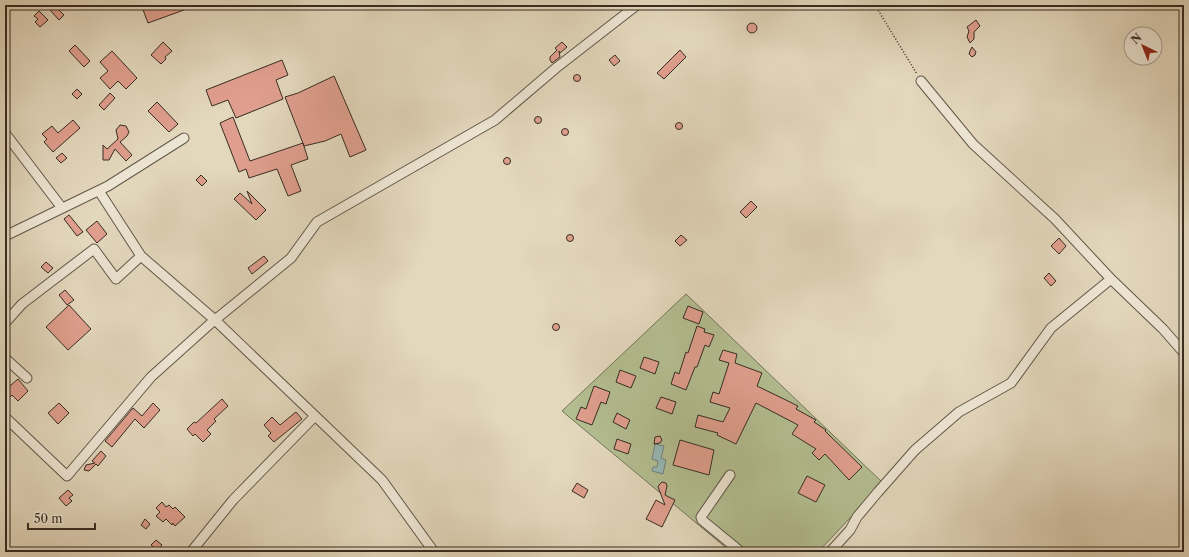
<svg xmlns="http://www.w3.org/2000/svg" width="1189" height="557" font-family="'Libre Caslon Text',serif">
<rect width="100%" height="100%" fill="#e3d7bc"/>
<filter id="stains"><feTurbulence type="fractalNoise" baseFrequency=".005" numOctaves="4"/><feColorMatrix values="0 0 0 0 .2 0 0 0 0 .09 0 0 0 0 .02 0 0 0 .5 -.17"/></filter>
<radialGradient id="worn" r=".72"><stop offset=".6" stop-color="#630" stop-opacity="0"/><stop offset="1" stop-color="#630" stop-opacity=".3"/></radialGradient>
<path fill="#b3be91" stroke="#74755a" d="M686 294 883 483 818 552H731L562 411Z"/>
<path fill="#97b8b8" stroke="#70807c" d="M655 444 664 446 661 458 666 460 663 474 652 471 653 467H657L658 461 652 459Z"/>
<path fill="#e09f8e" stroke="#362c23" d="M149 5H195V6L148 23 142 7Z
M55 6 64 15 59 20 50 10Z
M39 11 48 20 40 27 35 22 38 19 34 16Z
M976 20 980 26 974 32V39L970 43 967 37 969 31 967 27Z
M747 28a5 5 0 1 1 10 0a5 5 0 1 1-10 0Z
M163 42 172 51 165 57 166 59 161 64 151 55Z
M562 42 567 47 560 53 559 51 560 57 552 63 550 60V57L557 50 555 48Z
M75 45 90 61 84 67 69 51Z
M972 47 976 52 975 55 972 57 969 54 970 51Z
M680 50 686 57 664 79 657 73Z
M112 51 137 78 126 89 118 81 110 89 100 78 108 71 100 62Z
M615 55 620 61 614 66 609 60Z
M282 60 288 75 276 80 283 99 236 118 228 100 212 106 206 90Z
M573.5 78a3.5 3.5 0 1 1 7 0a3.5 3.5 0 1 1-7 0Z
M334 76 366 150 350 157 341 134 325 141 304 146 285 97 298 93Z
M77 89 82 94 77 99 72 94Z
M110 93 115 98 104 110 99 105Z
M157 102 178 124 169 132 148 111Z
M534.5 120a3.5 3.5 0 1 1 7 0a3.5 3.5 0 1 1-7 0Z
M233 117 250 161 303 143 308 159 291 165 301 191 288 196 277 169 249 178 246 169 239 172 220 123Z
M73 120 80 128 53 152 44 142 47 139 42 134 52 126 58 133Z
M675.5 126a3.5 3.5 0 1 1 7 0a3.5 3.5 0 1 1-7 0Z
M120 125 126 126 129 132 127 136 120 142 132 155 126 161 115 149 109 160H103V145L107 149 118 139 116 130Z
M561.5 132a3.5 3.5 0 1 1 7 0a3.5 3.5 0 1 1-7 0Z
M62 153 67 158 61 163 56 158Z
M503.5 161a3.5 3.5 0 1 1 7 0a3.5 3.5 0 1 1-7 0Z
M201 175 207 181 202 186 196 180Z
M247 191 266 210 256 220 234 199 240 193 252 204Z
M751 201 757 207 746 218 740 212Z
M69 215 83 232 77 236 64 219Z
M97 221 107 234 97 243 86 230Z
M566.5 238a3.5 3.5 0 1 1 7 0a3.5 3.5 0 1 1-7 0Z
M681 235 687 240 680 246 675 241Z
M1059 238 1066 246 1059 254 1051 246Z
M264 256 268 261 252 274 248 268Z
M46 262 53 268 48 273 41 267Z
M1049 273 1056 281 1051 286 1044 278Z
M65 290 74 300 67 305 59 295Z
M69 305 91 329 68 350 46 327Z
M688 306 703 312 699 324 683 318Z
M552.5 327a3.5 3.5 0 1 1 7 0a3.5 3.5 0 1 1-7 0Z
M697 326 705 329 704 332 714 335 709 347 705 345 697 367H695L686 390 671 384 675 372 679 374 686 352 688 353Z
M723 350 737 354 735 363 762 373 757 386 788 401 798 406 796 409 816 420 814 422 826 430 825 431 862 467 849 480 825 454 819 460 812 453 816 449 792 434 798 425 756 403 736 444 717 435 718 433 695 427 698 415 723 422 730 408 710 402 713 392 719 394 729 363 719 360Z
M644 357 659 362 655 374 640 368Z
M620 370 636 376 631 388 616 382Z
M18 379 28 391 18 401 12 395 5 402V390Z
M594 386 610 392 606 404 601 402 592 425 576 419 581 407 586 409Z
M661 397 676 402 672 414 656 408Z
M222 399 228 406 214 419 216 421 207 430 211 434 203 442 195 434 193 436 187 429 194 422 196 423Z
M59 403 69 413 58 424 48 413Z
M153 403 160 410 144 428 135 419 112 447 105 441 133 408 142 416Z
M296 412 302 419 274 442 268 436 271 433 264 425 272 417 280 425Z
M617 413 630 420 626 429 613 422Z
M660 436 662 440 660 443 654 444 655 437Z
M617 439 631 444 628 454 614 449Z
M680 440 714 450 709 475 673 465Z
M101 451 106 456 98 466 96 464 89 471 84 470 86 465 95 463 92 461Z
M807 476 825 485 816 502 798 493Z
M662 482 666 483 667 486 665 495 675 500 662 527 646 519 656 500 665 505 658 487 659 485Z
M577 483 588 490 584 498 572 491Z
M68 490 73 495 69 498 72 501 66 506 59 498Z
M162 502 166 507 169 505 173 509 175 507 185 517 175 526 173 523 172 525 166 519 163 522 156 516 160 512 156 508Z
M145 519 150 524 146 529 141 525Z
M156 540 162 545 157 550 151 545Z"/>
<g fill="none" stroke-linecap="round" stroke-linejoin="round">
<g stroke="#615749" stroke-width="11">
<path id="street" d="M921 81 973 144 1055 219 1111 279 1163 329 1184 353
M5 133 62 208
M99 191 141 256 215 320 382 480 434 552
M5 236 108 186 184 138
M5 323 22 304 94 249 116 279 141 256
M5 358 27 378
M5 417 67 476 151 377 210 324 291 258 317 222 495 120 556 68 637 5
M730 475 701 517 702 520 741 552
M191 552 233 500 315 416
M830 552 850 530 857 517 878 492 915 450 959 412 1011 383 1051 328 1111 279"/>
</g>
<path stroke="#362c23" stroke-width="1.5" stroke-dasharray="1 2" stroke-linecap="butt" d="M876 5 878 10 917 74"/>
<use href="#street" stroke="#ede5d3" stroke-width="9"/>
</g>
<rect width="1189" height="557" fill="none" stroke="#e3d7bc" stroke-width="20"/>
<rect x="6" y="6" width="1177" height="545" fill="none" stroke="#362c23" stroke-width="2"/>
<rect x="10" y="10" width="1169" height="537" fill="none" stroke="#362c23"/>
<g transform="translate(1143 46) rotate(317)"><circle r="19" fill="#ede5d3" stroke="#a49b8d"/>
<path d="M0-3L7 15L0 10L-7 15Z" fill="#8f2418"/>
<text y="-6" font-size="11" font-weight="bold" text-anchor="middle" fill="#362c23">N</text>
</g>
<path d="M28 523v6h67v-6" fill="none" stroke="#362c23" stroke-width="2"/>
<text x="34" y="523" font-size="12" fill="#362c23" stroke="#ede5d3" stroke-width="3" paint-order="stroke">50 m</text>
<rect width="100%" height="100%" filter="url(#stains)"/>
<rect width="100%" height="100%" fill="url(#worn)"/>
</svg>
